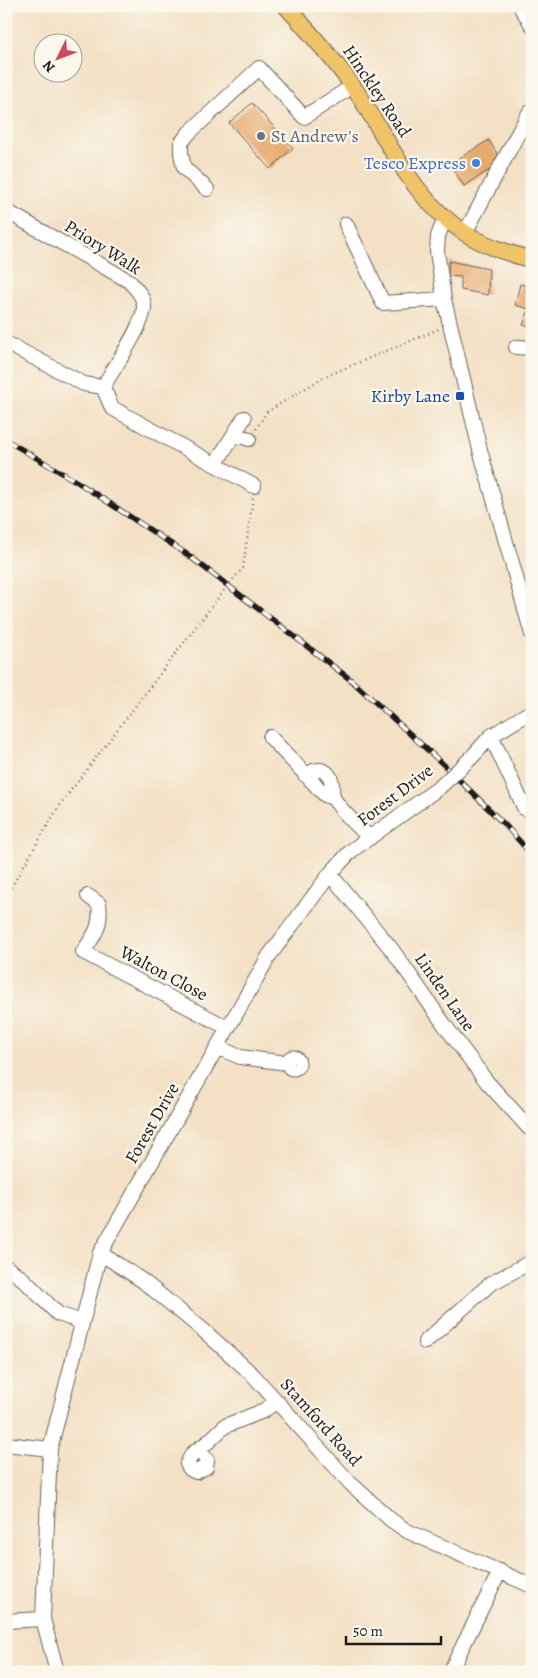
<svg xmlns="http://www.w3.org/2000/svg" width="538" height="1678" font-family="Alegreya,serif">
<rect width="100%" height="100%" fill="#fbf7ec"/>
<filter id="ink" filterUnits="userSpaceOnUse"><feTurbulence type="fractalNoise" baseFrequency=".02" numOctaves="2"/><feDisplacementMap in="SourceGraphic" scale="10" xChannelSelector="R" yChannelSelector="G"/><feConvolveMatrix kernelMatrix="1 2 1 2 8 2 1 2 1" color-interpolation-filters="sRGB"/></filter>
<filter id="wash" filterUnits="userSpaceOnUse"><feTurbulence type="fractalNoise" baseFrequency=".0096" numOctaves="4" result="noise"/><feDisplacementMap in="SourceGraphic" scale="20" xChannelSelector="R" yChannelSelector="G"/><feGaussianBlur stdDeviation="1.12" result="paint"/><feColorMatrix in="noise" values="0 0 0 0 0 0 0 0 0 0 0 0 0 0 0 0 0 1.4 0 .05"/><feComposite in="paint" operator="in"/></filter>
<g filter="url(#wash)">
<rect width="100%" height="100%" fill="#f3e0c5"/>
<g id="blocks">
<path fill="#e7aa6d" d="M252 103 293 148 270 169 229 123Z
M489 140 502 162 464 186 450 164Z
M449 261 489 269 488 295 461 290V277L448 276Z
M520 284 532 287V327L523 325 529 309 515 305Z"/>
</g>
</g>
<g filter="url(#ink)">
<use href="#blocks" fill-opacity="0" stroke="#676157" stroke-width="1"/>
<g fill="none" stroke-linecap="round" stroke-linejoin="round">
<g stroke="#676157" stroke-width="16">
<path id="minor" d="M520 6 532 25
M207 189 184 168 181 153V143L189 133 259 68 304 117 353 86
M6 211 129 281C136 289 144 296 144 307 144 325 113 369 103 387
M445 218 438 236 437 251 444 299 480 450 532 634
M346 224 383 303 444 299
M465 233 529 113
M6 343 84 384 103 387
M516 347 532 348
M103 387 112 408 254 486
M235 434 249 439
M216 463 244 418
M491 736 525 809
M270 737 325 795 333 798
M471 758 491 736 532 711
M305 775C312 771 320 767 327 773 335 780 330 792 334 799 341 811 360 828 370 838
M330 874 393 951 446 1027 487 1082 528 1127 532 1130
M88 896 99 904C102 926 95 934 83 952L228 1028
M217 1047 240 1057 287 1063
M287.5 1063a5.5 5.5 0 1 1 11 0a5.5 5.5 0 1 1-11 0Z
M100 1253 143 1281 203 1330 253 1375 350 1483 391 1520 407 1531 532 1586
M6 1267 23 1279 58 1314 82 1322
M425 1342 490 1284 527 1264H532
M6 1444 50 1449
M197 1451 202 1454 207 1460 206 1467 196 1472 190 1469 187 1464 192 1454 208 1442 225 1426 263 1411 277 1401
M6 1621 43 1619
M57 1672 43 1619 50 1449 100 1253 269 956 330 874 351 851 440 787
M450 1672 500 1571"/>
</g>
<g stroke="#676157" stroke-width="18">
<path id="major" d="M286 6C309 32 332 57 352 85 389 138 408 196 465 233 485 246 509 253 532 260"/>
</g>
<path stroke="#676157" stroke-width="2.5" stroke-dasharray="1 4" stroke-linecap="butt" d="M256 429 267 412 324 377 439 329
M6 896 59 806 228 585 243 568 253 497"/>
<use href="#minor" stroke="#fff" stroke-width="14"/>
<use href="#major" stroke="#f1c369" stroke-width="16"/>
<g stroke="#1c1c1c" stroke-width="5.5">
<path id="rail" d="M6 440 79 483 188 555 351 680 444 765 506 826 532 855"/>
</g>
<use href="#rail" stroke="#fbf7ec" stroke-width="4" stroke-dasharray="11" stroke-linecap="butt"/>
<g stroke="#676157" stroke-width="16" stroke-linecap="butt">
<path id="minor-bridge" d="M440 787 471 758"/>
</g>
<use href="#minor-bridge" stroke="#fff" stroke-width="14"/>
</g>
</g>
<circle fill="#6b7280" stroke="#fbf7ec" stroke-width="2" cx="261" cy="136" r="5"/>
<circle fill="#3f7fe0" stroke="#fbf7ec" stroke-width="2" cx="476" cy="163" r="5"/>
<rect fill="#1a4fb4" stroke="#fbf7ec" stroke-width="2" x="455" y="391" width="10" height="10" rx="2.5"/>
<g text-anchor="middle" stroke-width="4.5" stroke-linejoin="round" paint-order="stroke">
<g font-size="18" fill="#1c1c1c" stroke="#fbf7ec">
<text transform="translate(377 91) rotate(56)" y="6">Hinckley Road</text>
<text transform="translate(103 247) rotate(32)" y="6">Priory Walk</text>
<text transform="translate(395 795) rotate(-37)" y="6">Forest Drive</text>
<text transform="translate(164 973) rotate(28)" y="6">Walton Close</text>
<text transform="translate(445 992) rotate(55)" y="6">Linden Lane</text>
<text transform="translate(152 1123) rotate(-60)" y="6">Forest Drive</text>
<text transform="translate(321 1422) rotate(48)" y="6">Stamford Road</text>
</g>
<g font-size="18" fill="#5b616d" stroke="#fbf7ec" text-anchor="start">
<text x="271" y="142">St Andrew's</text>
</g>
<g font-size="18" fill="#366cbe" stroke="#fbf7ec" text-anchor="end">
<text x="466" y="169">Tesco Express</text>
</g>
<g font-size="18" fill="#164399" stroke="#fbf7ec" text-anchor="end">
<text x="450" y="402">Kirby Lane</text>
</g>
</g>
<rect width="538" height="1678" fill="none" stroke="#fbf7ec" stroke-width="25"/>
<g transform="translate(58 58) rotate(228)"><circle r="24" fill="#fbf7ec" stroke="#a29f99"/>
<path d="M0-4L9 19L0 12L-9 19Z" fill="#d1495b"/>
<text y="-8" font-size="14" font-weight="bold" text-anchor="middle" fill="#1c1c1c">N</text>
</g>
<path d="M346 1636v8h95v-8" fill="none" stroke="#1c1c1c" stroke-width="2.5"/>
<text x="353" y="1636" font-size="15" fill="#1c1c1c" stroke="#fbf7ec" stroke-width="4" paint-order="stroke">50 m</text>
</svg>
